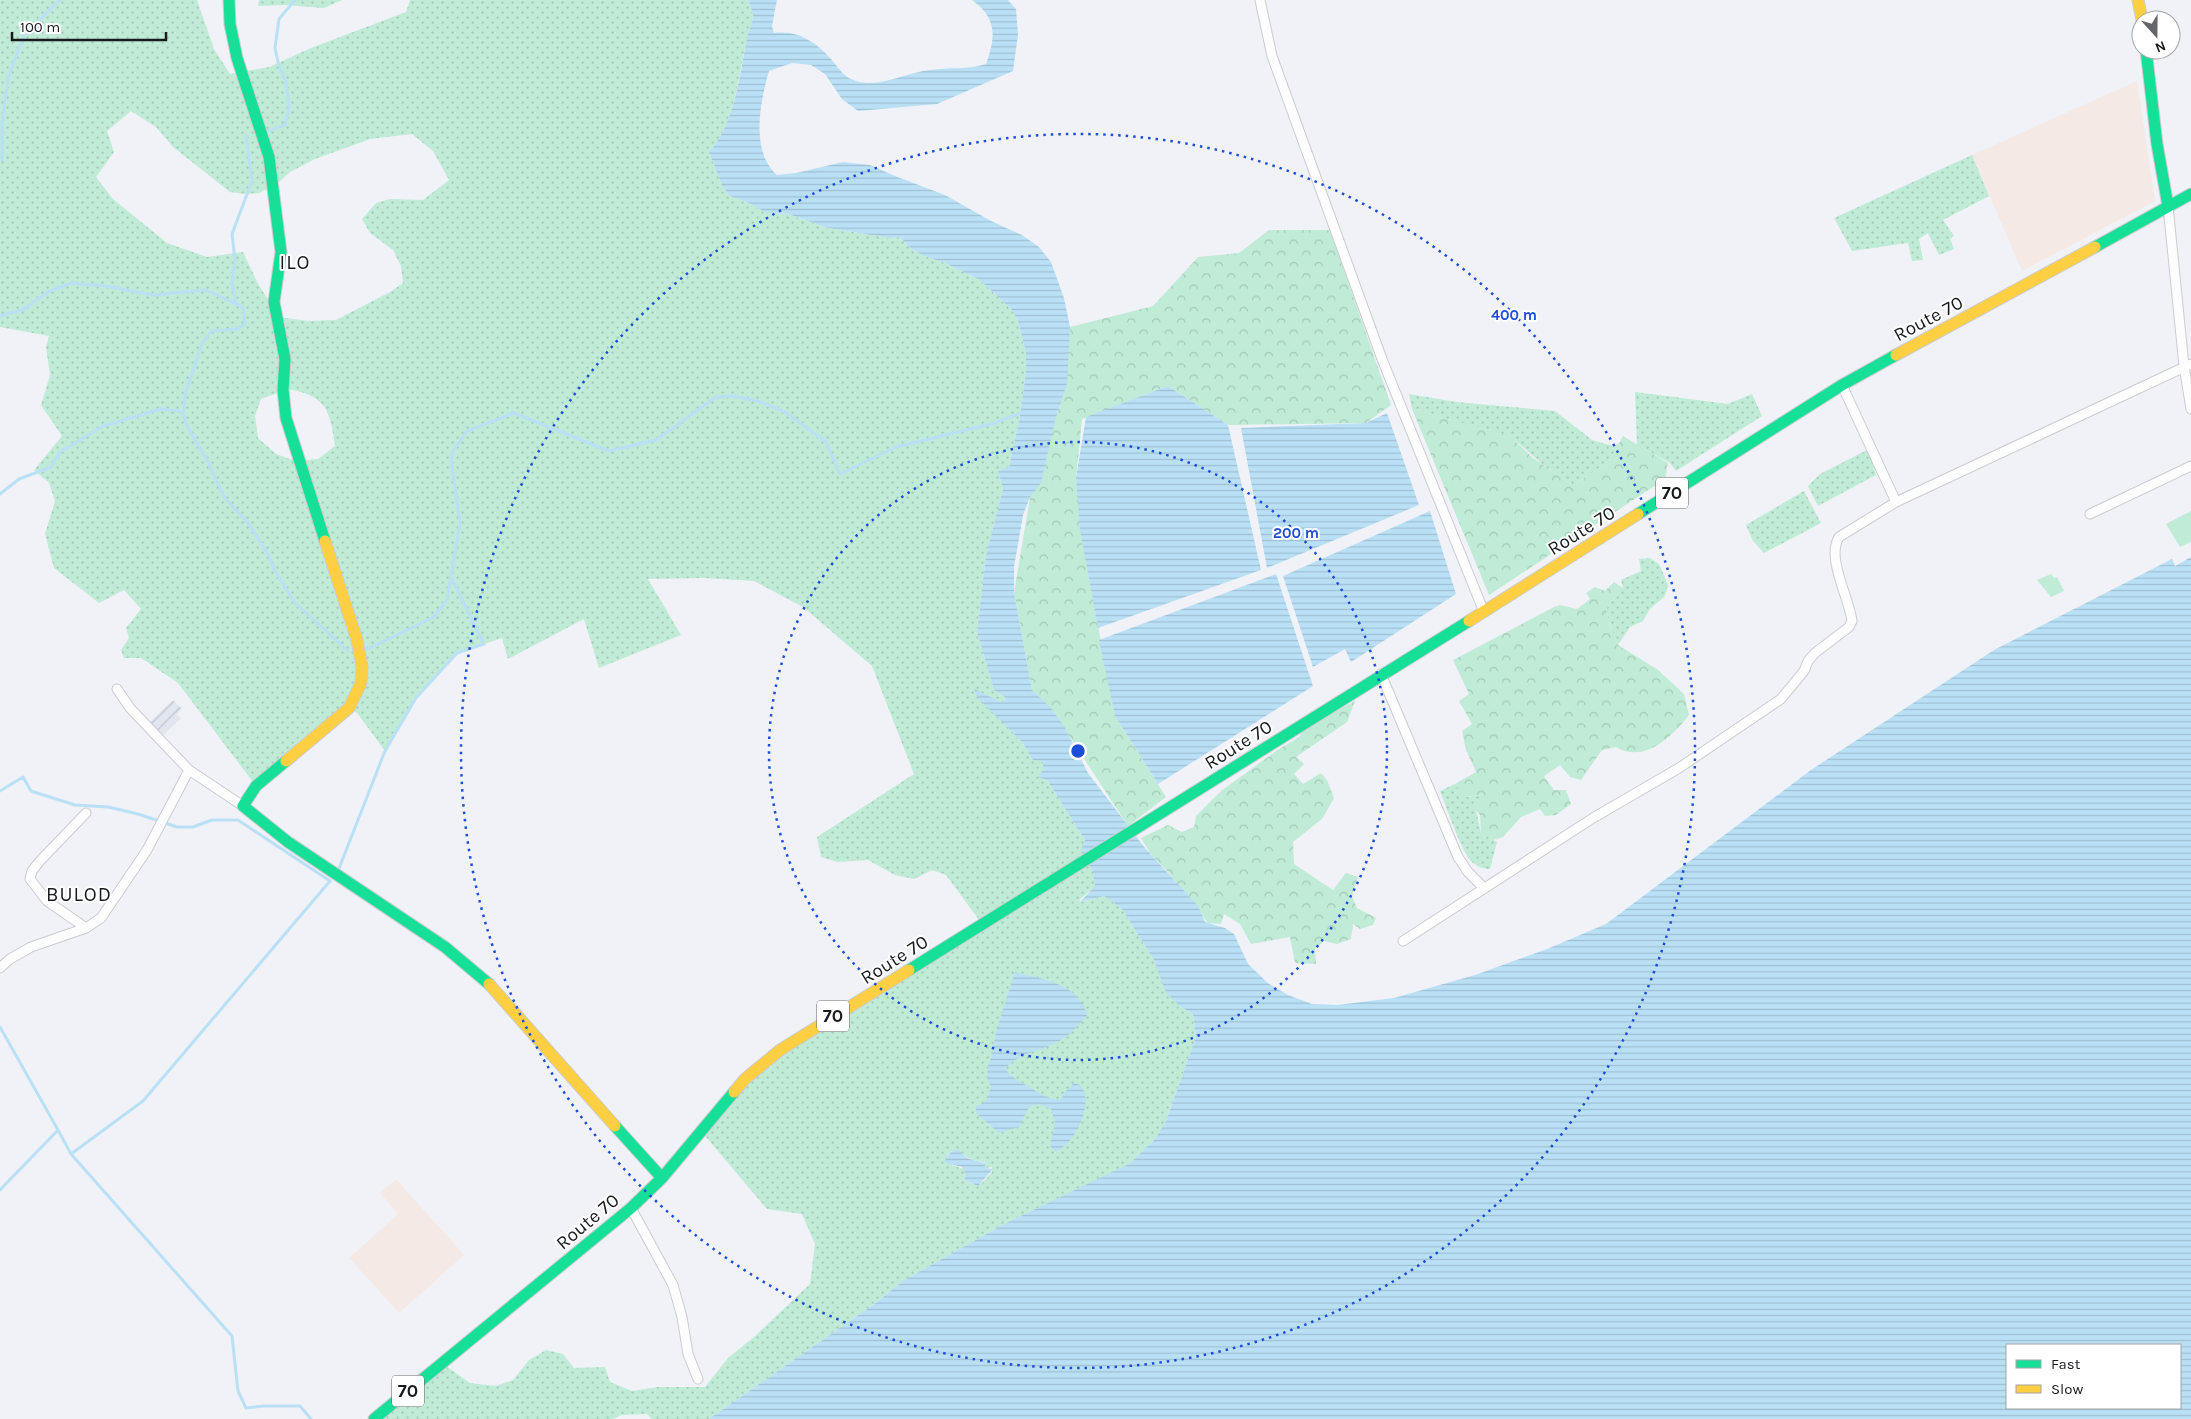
<svg xmlns="http://www.w3.org/2000/svg" width="2191" height="1419" font-family="Karla,sans-serif">
<defs>
<pattern id="industrial-furrows" width="10" height="10" patternUnits="userSpaceOnUse" patternTransform="scale(1.25)"><rect width="10" height="10" fill="#e1e6f0"/><path d="M-1 1l2-2M0 10L10 0M9 11l2-2" fill="none" stroke="#c0c5cd"/></pattern>
<pattern id="grass-dots" width="8" height="8" patternUnits="userSpaceOnUse" patternTransform="scale(1.25)"><rect width="8" height="8" fill="#c0ebd6"/><path d="M2 2h.1M6 6h.1" fill="none" stroke="#a4c9b7" stroke-width="1.8" stroke-linecap="round"/></pattern>
<pattern id="forest-crowns" width="20" height="18" patternUnits="userSpaceOnUse" patternTransform="scale(1.25)"><rect width="20" height="18" fill="#c0ebd6"/><path d="M2 6a3 3 0 1 1 6 0M12 15a3 3 0 1 1 6 0" fill="none" stroke="#a4c9b7"/></pattern>
<pattern id="water-rules" width="6" height="5" patternUnits="userSpaceOnUse" patternTransform="scale(1.25)"><rect width="6" height="5" fill="#bae0f6"/><path d="M0 2.5h6" fill="none" stroke="#9fc0d2"/></pattern>
</defs>
<rect width="100%" height="100%" fill="#f0f2f7"/>
<path fill="url(#industrial-furrows)" d="M173 700 182 709 177 714 181 718 162 736 149 723Z"/>
<path fill="#f4e9e4" d="M2137 81 2155 201 2022 271 1972 155Z
M396 1179 464 1255 399 1313 349 1258 398 1214 380 1193Z"/>
<path fill="url(#grass-dots)" fill-rule="evenodd" d="M0 0H197L214 49 230 74 269 67 311 48 406 12 410 0H749C749 5 752 10 753 15 754 21 748 31 747 38 739 74 735 124 709 152L722 186 730 196 751 204 766 213 788 214 828 228 890 238 900 237 909 247 924 256 943 262 980 280 1012 310 1018 321 1026 353V371L1020 416 1009 467 998 471 1003 489 986 555 977 632 994 690 1006 698 1003 703 974 690C993 713 1019 734 1033 759L1042 760 1047 780 1085 840 1082 850 1093 872 1096 886 1079 900 1081 902 1104 896 1122 909 1154 960 1160 973 1181 1007 1193 1014 1196 1037 1166 1121 1155 1139 1129 1164 1114 1172 1008 1222 904 1280 877 1302 709 1419H652L647 1414 621 1415 613 1419H374L443 1364 470 1383 496 1386 513 1380 529 1360 546 1350 563 1354 574 1368 605 1367 610 1382 632 1391 658 1387H705L728 1358 754 1337 810 1284 815 1244 802 1214 767 1209 701 1131 745 1079 982 924 946 875 932 870 914 879 895 875 868 860 837 862 821 857 817 837 914 774 872 666 803 607 754 581 705 578 648 579 681 635 599 668 584 619 508 659 502 638 457 653 416 698 385 751 358 714 349 708 256 786 178 683 141 658H124L121 650 129 638 126 628 141 609 124 590 99 603 54 568 45 534 55 501 49 483 34 470 62 436 41 405 50 375 46 347 49 336 0 327ZM131 111 156 127 173 147 230 192 246 194 259 193 278 183 290 172 315 159 340 150 370 139 412 134 433 151 449 180 423 200 390 199 376 203 362 219 370 233 393 250 401 266 403 283 390 292 336 320 308 321 279 317 258 284 243 252 207 257 167 243 113 199 96 177 114 152 107 131ZM288 389C327 396 330 411 335 446L318 459 296 461 276 454 258 438 255 416 261 399ZM952 1151 962 1153 972 1160 985 1162V1168L992 1167V1172C981 1184 980 1189 964 1180L966 1174 964 1169 952 1165 947 1156Z
M259 0H342L324 8 284 5 258 6Z
M1972 155 1989 196 1943 220 1954 236 1950 239 1954 249 1939 255 1928 233 1919 239 1923 260 1912 261 1908 243 1852 251 1834 218Z
M1635 392 1728 404 1752 394 1762 416 1676 471 1670 463 1637 445Z
M1409 394 1456 402 1555 411 1592 440 1613 446 1619 443 1610 460 1573 486 1542 464 1516 441 1491 431 1412 409Z
M1869 449 1876 475 1818 506 1808 486 1820 474Z
M1804 491 1821 523 1764 553 1753 541 1746 525Z
M1650 558 1659 564 1668 585 1665 596 1650 609 1643 621 1630 627 1618 645 1610 626 1606 609 1623 588 1621 580 1641 571 1639 559Z
M1455 784 1465 797 1484 795 1476 810 1481 833 1497 842 1490 869C1483 869 1478 867 1472 862 1462 853 1446 806 1440 791Z"/>
<path fill="url(#forest-crowns)" d="M1269 230H1330L1391 405 1366 423 1228 425 1168 386 1082 419 1076 478 1088 573 1115 716 1166 797 1128 826 1055 714 1032 690 1014 593 1030 497 1061 402 1070 327 1153 306 1198 257 1239 253Z
M1412 409 1510 436 1533 458 1573 486 1610 460 1623 436 1668 463 1665 479 1489 595Z
M1614 582 1623 588 1606 609 1610 626 1618 645 1658 670 1684 694 1689 715C1672 737 1644 764 1616 747L1602 750 1581 780 1570 777 1560 765 1544 776 1554 790H1566L1571 804 1556 815 1545 816 1540 809 1521 817 1503 837 1493 840 1481 833 1480 815 1474 808 1483 795 1464 797 1455 784 1476 772 1466 750 1462 731 1472 724 1459 701 1469 694 1453 660 1554 607 1560 605 1577 609 1590 599 1586 593 1595 587 1605 591Z
M1355 701 1347 722 1296 757 1304 764 1294 774 1303 784 1321 773 1327 780 1334 798 1322 819 1293 842 1294 864 1333 890 1346 873 1358 877 1352 896 1357 908 1376 918 1373 925 1360 929 1353 924 1351 939 1337 944 1324 941 1315 949 1316 964 1295 963 1290 937 1251 944 1240 924 1224 914 1221 924 1208 923 1168 872 1150 853 1141 838 1168 825 1182 832 1194 827 1196 816 1221 791 1276 751 1299 737 1305 728Z"/>
<path fill="#c0ebd6" d="M2191 511V542L2180 547 2166 524Z
M2051 574 2054 578 2057 577 2064 591 2051 597 2037 580Z"/>
<path fill="url(#water-rules)" fill-rule="evenodd" d="M749 0H777L772 26 774 33C800 30 819 44 835 64 840 70 844 76 851 79 875 91 906 72 930 70 949 67 968 70 986 64 996 37 997 18 972 0H1008L1016 9 1018 35 1013 71 937 104 858 111 842 99 825 74 811 65 792 63 769 71C760 102 750 151 777 175L796 173 843 162 870 165 895 176 945 195 991 221 1022 235 1039 247 1051 262 1064 298 1070 327 1067 383 1055 421 1041 483 1030 497 1023 515 1014 567V593L1032 690 1050 707 1064 726 1088 773 1145 848 1198 906 1205 922 1225 928 1234 934 1248 964 1269 984 1288 995 1312 1004 1337 1005 1394 998 1475 975 1547 949 1606 924 1811 770 1994 650 2172 559 2175 566 2191 557V1419H709L877 1302 904 1280 1008 1222 1129 1164 1155 1139 1166 1121 1196 1037 1193 1014 1181 1007 1166 993 1154 960 1122 909 1104 896 1080 902 1095 886 1093 872 1081 850 1085 840 1047 780 1038 777 1044 769 1042 761 1033 760 1022 742 977 697 974 689 1003 703 1006 698 994 690 977 632 986 555 1003 489 998 471 1009 467 1020 416 1026 371V353L1018 321 1012 310 980 280 943 262 924 256 909 247 900 237 890 238 828 228 788 214 766 213 751 204 730 196 722 186 709 152C735 124 740 73 747 38 748 31 754 21 753 15 752 10 749 5 749 0ZM2007 1345H2180V1408H2007Z
M1168 386 1228 425 1261 570 1098 628 1080 530 1076 478 1086 417Z
M1387 413 1419 505 1267 568 1241 428 1366 423Z
M1430 511 1456 594 1351 662 1345 649 1313 667 1283 576Z
M1276 574 1313 686 1158 784 1115 716 1099 640Z
M1015 972C1042 979 1081 984 1087 1016 1079 1023 1071 1035 1061 1040 1043 1051 1019 1052 1005 1069 1014 1080 1020 1081 1031 1088 1042 1095 1047 1099 1061 1100L1065 1092 1074 1083 1080 1085C1082 1088 1085 1092 1085 1096 1088 1116 1073 1143 1056 1152L1050 1146 1055 1123 1051 1109 1039 1104 1029 1107 1019 1127 999 1133 976 1113V1107L987 1100 991 1087 987 1077 988 1066 991 1058 996 1032Z
M958 1150 969 1159 985 1163V1168L993 1169 978 1186 964 1180 966 1174 962 1167 946 1163 945 1160C948 1155 951 1150 958 1150Z"/>
<g fill="none" stroke-linecap="round" stroke-linejoin="round">
<path stroke="#bae0f6" stroke-width="3" d="M265 132 285 125 289 108 286 82 279 66 275 48 279 19 295 0
M2 160V124L8 78 24 35 60 0
M236 303 232 283 235 260 232 234 252 181 246 135
M0 316 24 309 48 292 71 283 105 286 153 295 206 290 243 307 245 324 237 329 211 331 202 344 186 391 183 414 187 426 208 462 224 497 248 523 267 552 274 569 294 602 348 651
M0 494 19 479 51 467 60 452 103 426 161 409 178 411 183 414
M363 651 434 617 447 600 460 523 451 460 453 451 467 431 514 413 609 451 656 440 716 397 732 396 758 401 785 412 826 442 840 474 896 447 991 424 1024 412
M0 791 23 777 31 791 75 805 108 807 138 814 177 827H193L212 820H238L330 881 143 1101 71 1154
M338 871 385 751 416 698 457 653 484 644 451 577
M0 1027 58 1130 0 1190
M58 1130 71 1154 232 1336 238 1391 246 1408 264 1406H300L311 1419"/>
<g stroke="#cbccd0" stroke-width="11">
<path id="street" d="M1260 0 1272 56 1382 359 1484 612
M2168 206 2184 366 2191 409
M1842 385 1896 502 2191 364
M2090 514 2191 466
M1381 674 1458 857 1468 872 1484 888
M117 689 130 708 189 770 243 806
M86 928 47 901 30 879 32 871 39 862 86 813
M1403 941 1593 818 1679 768 1781 699 1804 671 1808 661 1815 653 1849 627 1852 621C1849 597 1826 558 1839 537L1896 502
M0 968 10 959 31 947 86 928 101 918 147 850 189 770
M631 1208 673 1285 682 1317 688 1354 698 1379"/>
</g>
<g stroke="#cbccd0" stroke-width="13">
<path id="fast" d="M229 0 230 24 237 58 269 157 281 252 274 302 285 359 283 390 286 418 325 541
M2146 50 2157 144 2168 206
M2095 247 2191 194
M1638 514 1842 385 1896 355
M286 761 256 786 243 806 288 842 445 947 489 984
M909 970 1469 621
M615 1126 662 1178
M374 1419 631 1208 662 1178 734 1092"/>
</g>
<g stroke="#cbccd0" stroke-width="13">
<path id="slow" d="M2138 0 2142 20
M1896 355 2095 247
M1469 621 1638 514
M286 761 349 708 361 683 362 667 357 640 325 541
M489 984 615 1126
M734 1092 745 1079 780 1050 909 970"/>
</g>
<use href="#street" stroke="#fdfdfe" stroke-width="9"/>
<use href="#fast" stroke="#16e098" stroke-width="11"/>
<use href="#slow" stroke="#ffcf43" stroke-width="11"/>
</g>
<g fill="none" stroke="#1d4ed8" stroke-width="2.5" stroke-dasharray="2.5 5">
<circle cx="1078" cy="751" r="309"/>
<circle cx="1078" cy="751" r="617"/>
</g>
<g text-anchor="middle" stroke-width="4" stroke-linejoin="round" paint-order="stroke">
<g fill="#fff" stroke="#5e5f61" stroke-width="1">
<rect x="1656" y="477.5" width="32" height="31" rx="4"/>
<rect x="817" y="1000.5" width="32" height="31" rx="4"/>
<rect x="392" y="1375.5" width="32" height="31" rx="4"/>
</g>
<g font-size="18" font-weight="bold" fill="#191a1d">
<text x="1672" y="499">70</text>
<text x="833" y="1022">70</text>
<text x="408" y="1397">70</text>
</g>
<g font-size="19" fill="#191a1d" stroke="#fff">
<text transform="translate(1928 318) rotate(-28)" y="7">Route 70</text>
<text transform="translate(1581 530) rotate(-32)" y="7">Route 70</text>
<text transform="translate(1238 744) rotate(-32)" y="7">Route 70</text>
<text transform="translate(894 959) rotate(-32)" y="7">Route 70</text>
<text transform="translate(587 1221) rotate(-40)" y="7">Route 70</text>
</g>
<g font-size="20" letter-spacing="1" fill="#191a1d" stroke="#fff">
<text x="295" y="269">ILO</text>
<text x="79" y="901">BULOD</text>
</g>
</g>
<circle cx="1078" cy="751" r="8" fill="#1d4ed8" stroke="#fff" stroke-width="2.5"/>
<g font-size="15" text-anchor="middle" font-weight="bold" fill="#1d4ed8" stroke="#fff" stroke-width="4" stroke-linejoin="round" paint-order="stroke">
<text x="1514" y="320">400 m</text>
<text x="1296" y="538">200 m</text>
</g>
<rect x="2006" y="1344" width="175" height="65" fill="#ffffff" stroke="#a3a3a5"/>
<rect x="2016" y="1360" width="25" height="8" fill="#16e098" stroke="#a3a3a5"/>
<text x="2051" y="1369" font-size="15" fill="#191a1d">Fast</text>
<rect x="2016" y="1385" width="25" height="8" fill="#ffcf43" stroke="#a3a3a5"/>
<text x="2051" y="1394" font-size="15" fill="#191a1d">Slow</text>
<g transform="translate(2156 35) rotate(159)"><circle r="24" fill="#ffffff" stroke="#a3a3a5"/>
<path d="M0-4L9 19L0 12L-9 19Z" fill="#646669"/>
<text y="-8" font-size="14" font-weight="bold" text-anchor="middle" fill="#191a1d">N</text>
</g>
<path d="M12 32v8h154v-8" fill="none" stroke="#191a1d" stroke-width="2.5"/>
<text x="20" y="32" font-size="15" fill="#191a1d" stroke="#ffffff" stroke-width="4" paint-order="stroke">100 m</text>
</svg>
